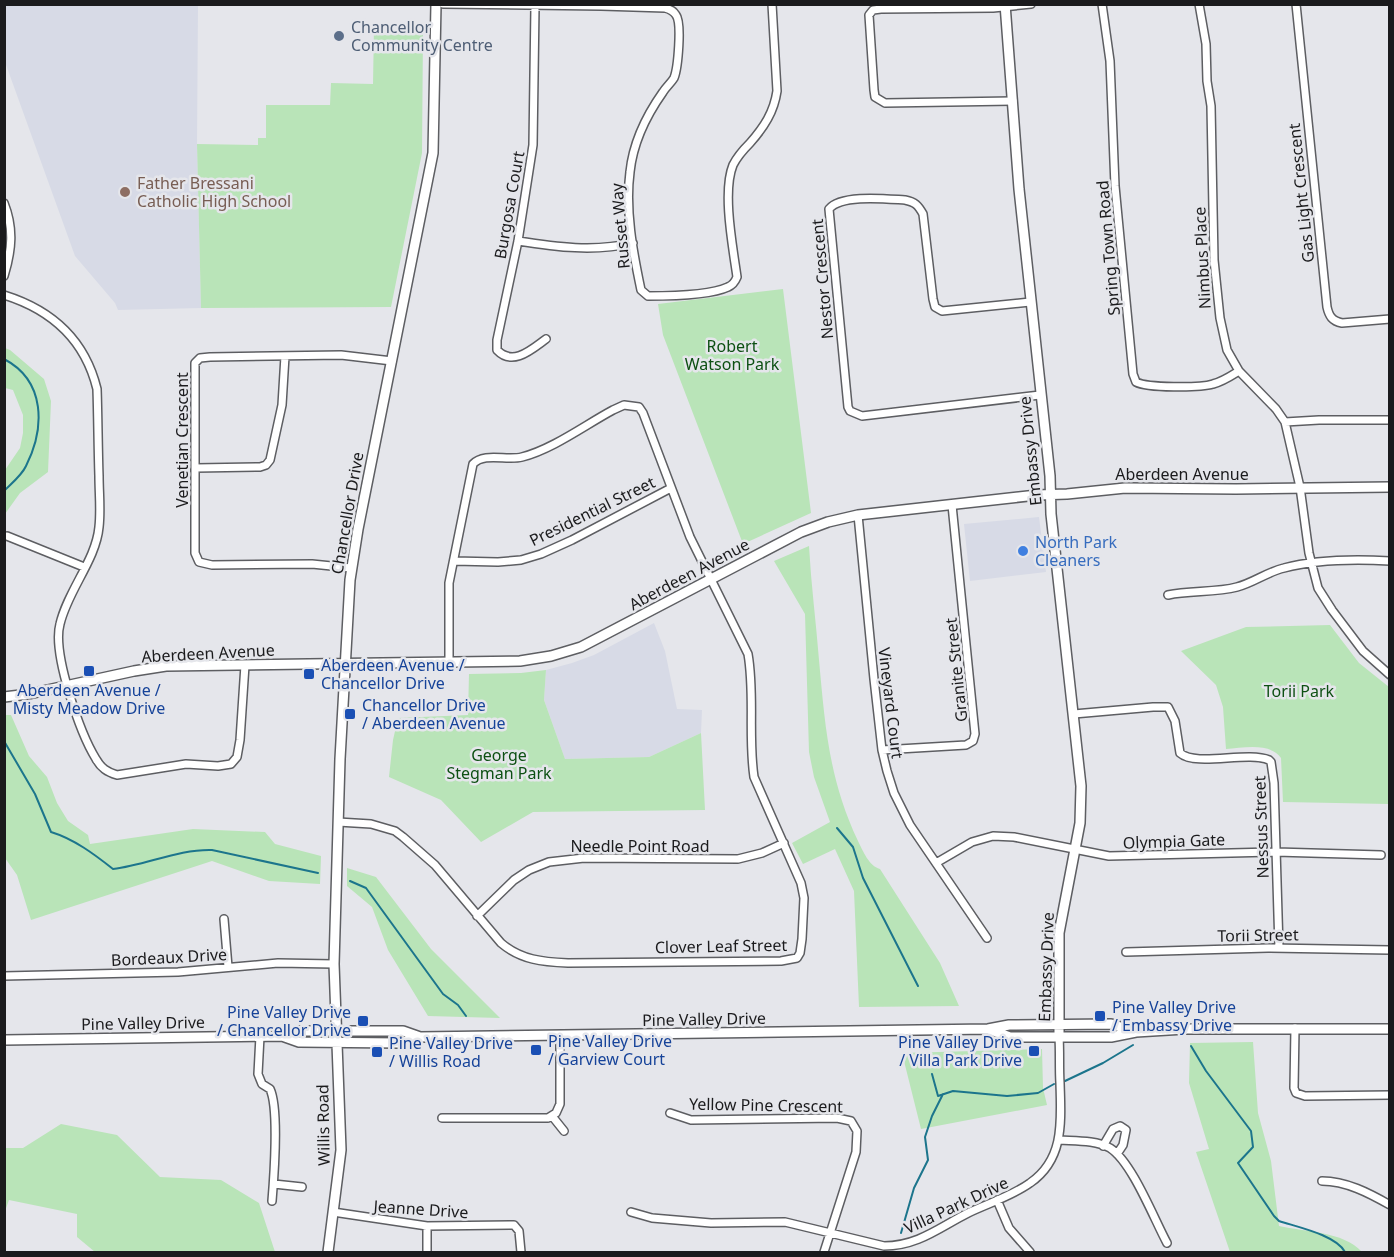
<svg xmlns="http://www.w3.org/2000/svg" width="1394" height="1257" font-family="'Noto Sans',sans-serif">
<rect width="100%" height="100%" fill="#e5e6eb"/>
<path fill="#d7dae6" d="M5 5H198L197 144 201 308 118 310 115 303 75 256 5 62Z
M1039 517 1046 572 970 581 964 524Z
M654 623 665 651 677 709 702 710 701 733 649 757 565 759 544 700 546 670 572 663 594 655Z"/>
<path fill="#b9e4b8" d="M374 26 387 30 423 31 422 153 391 307 201 308 197 144 258 145V138H266V105H330L331 83 373 84Z
M783 289 811 513 743 544 663 335 658 304Z
M5 348 10 350 44 379 51 401 48 472 20 493 5 514V470L20 448 23 433V415L13 390 5 388Z
M809 546C811 584 816 622 819 660 825 726 829 780 858 841 863 851 869 866 880 869L940 963 959 1006 859 1007 854 891 835 849 803 864 792 843 830 822 814 777 809 752 805 614 774 561Z
M1330 625 1359 663 1389 687V804L1283 802 1281 758C1270 742 1243 748 1226 749L1223 707 1216 685 1181 651 1246 627Z
M546 670 544 700 565 759 649 757 701 733 705 810 533 812 481 842 441 800 389 777 393 740 398 718 468 715 469 674 521 673Z
M5 715H11L29 756 47 777 57 803 68 821 88 835 90 844 193 829 265 832 275 844 321 856 320 884 269 881 212 861 31 920 17 875 5 858Z
M347 868 376 877 431 949 500 1018 428 1016 388 950 372 907 347 886Z
M1253 1042 1258 1113 1271 1161 1279 1226C1305 1232 1343 1231 1362 1252H1230L1196 1152 1209 1149 1189 1083 1190 1043Z
M1042 1049 1043 1088 1047 1105 921 1129 902 1053Z
M61 1124 117 1135 160 1177 221 1180 259 1203 275 1252H95L77 1237V1214L9 1200 5 1211V1148H23Z"/>
<g fill="none" stroke-linecap="round" stroke-linejoin="round">
<path stroke="#1c758c" stroke-width="2" d="M4 359C46 381 45 428 26 466 22 475 11 484 4 491
M4 741 35 794 51 832C74 839 94 854 113 869 147 865 178 849 212 850L318 873
M837 828 853 847 863 878 918 986
M350 881 366 888 443 994 458 1005 466 1016
M1191 1046 1206 1071 1251 1131 1253 1147 1238 1163 1274 1216 1279 1221C1297 1227 1336 1235 1345 1252
M932 1074 938 1096 953 1091 1007 1096 1038 1093 1054 1084
M1065 1081 1103 1063 1133 1045
M901 1233 914 1188 928 1160 925 1137 932 1116 943 1094"/>
<g stroke="#5d5e62" stroke-width="10">
<path id="street" d="M443 4 601 6 665 8C669 9 673 10 676 15 682 23 678 68 674 78 671 83 666 87 663 92 646 116 633 143 630 172 625 210 633 252 641 290L648 296C667 296 711 295 728 287 733 285 735 282 737 277 733 248 722 192 733 165 737 157 743 150 750 143 764 127 774 112 777 91L772 4
M1102 4 1110 61 1115 186 1133 374 1136 382C1147 388 1200 388 1213 384 1222 382 1231 376 1239 371
M1199 4 1206 44 1207 81 1211 106 1214 260 1220 318 1227 350 1239 371 1276 409 1285 422 1300 487 1309 553 1318 588 1332 610 1363 651 1390 675
M1296 4 1327 307C1329 316 1332 321 1342 323L1390 319
M535 6 533 145 518 241 497 340V350C513 367 532 349 546 339
M1013 101 885 103 875 97 874 90 869 15 873 10 881 9 993 8 1031 4
M4 203C14 228 12 250 4 276
M518 241C556 247 594 252 633 243
M4 295C52 310 85 340 97 389 98 418 98 447 99 476 99 493 101 510 99 527 96 560 68 590 60 624 52 653 80 733 96 759 101 768 107 772 117 775L186 764 218 766 231 764 237 757 240 740 245 665
M1030 302 942 311 935 307 933 299 923 214C918 205 915 202 905 200 887 199 841 194 829 209L848 407 850 411 862 416 1040 395
M1285 422 1319 420H1390
M196 468 260 467 266 465 270 460 282 405 285 356
M858 515 874 679 882 750 887 771 894 793 910 825 987 938
M7 536 84 567
M454 561 498 562 521 560 541 554 572 540 671 488
M351 568 312 564 212 565 199 562 195 553V363L200 358 210 357 341 355 392 361
M1168 595C1190 590 1215 593 1237 587 1253 583 1267 572 1284 568 1318 559 1355 559 1390 561
M1074 714 1153 707H1168L1175 721 1180 753C1196 767 1247 751 1269 760L1271 762 1274 783 1279 948
M882 750 966 745 973 741 975 734 952 505
M338 822 371 824 395 831 403 837 435 865 501 943C521 960 543 962 568 963L781 961 797 958 800 953 802 939 804 898 801 883 754 777C748 736 755 694 748 654L690 537 643 413 639 407 624 405 613 410C585 425 553 449 522 457 507 461 484 452 473 464L449 583V662
M936 863 972 842 993 836 1014 837 1109 856 1276 852 1381 855
M477 916 514 880 529 870 549 862 584 858 738 859 762 853 784 843
M224 919 228 967
M1126 952 1268 948 1390 950
M4 976 178 972 278 963 334 964
M1295 1028 1294 1088 1296 1093 1305 1096 1390 1095
M260 1036 258 1074 262 1084 270 1089C279 1108 274 1177 272 1201
M670 1113 691 1120 837 1118 851 1121 857 1131 856 1152 824 1252
M552 1116 564 1131
M442 1118H548L556 1113 560 1104V1035
M1060 1140C1075 1141 1096 1140 1110 1148 1132 1162 1154 1219 1167 1243
M1103 1146 1113 1129 1120 1126 1126 1130 1123 1145 1117 1154
M1322 1181C1346 1181 1369 1193 1390 1205
M274 1184 302 1187
M997 1200 1009 1228 1030 1252
M333 1212 427 1226 514 1225 519 1231 521 1252
M631 1212 652 1218 711 1223 785 1222 884 1246C918 1246 940 1227 968 1213 989 1203 1012 1196 1030 1183 1065 1159 1061 1120 1060 1083 1059 1068 1060 1052 1059 1037
M427 1226V1252"/>
</g>
<g stroke="#5d5e62" stroke-width="12">
<path id="secondary" d="M1005 4 1019 189 1050 476 1051 514 1081 786 1080 823 1059 933V1037
M4 697 29 694 134 671 166 666 520 661 551 656 581 647 801 532 828 522 858 515 1037 495 1067 494 1125 488 1236 489 1390 487
M988 1029 1010 1037H1111L1136 1032 1185 1029H1390
M282 1036 299 1042 400 1043 420 1037 988 1029 1009 1025 1111 1024 1136 1032
M4 1040 282 1036 299 1031H403L420 1037
M328 1252 341 1150 334 964 340 759 350 580 358 529 433 153 436 4"/>
</g>
<use href="#street" stroke="#fff" stroke-width="7"/>
<use href="#secondary" stroke="#fff" stroke-width="9"/>
</g>
<circle fill="#5c6f8a" stroke="#e5e6eb" stroke-width="2" cx="339" cy="36" r="6"/>
<circle fill="#8d6e63" stroke="#e5e6eb" stroke-width="2" cx="125" cy="192" r="6"/>
<circle fill="#3f7fe0" stroke="#e5e6eb" stroke-width="2" cx="1023" cy="551" r="6"/>
<g fill="#1a4fb4" stroke="#e5e6eb" stroke-width="2">
<rect x="83" y="665" width="12" height="12" rx="3"/>
<rect x="303" y="668" width="12" height="12" rx="3"/>
<rect x="344" y="708" width="12" height="12" rx="3"/>
<rect x="1094" y="1010" width="12" height="12" rx="3"/>
<rect x="357" y="1015" width="12" height="12" rx="3"/>
<rect x="530" y="1044" width="12" height="12" rx="3"/>
<rect x="1028" y="1045" width="12" height="12" rx="3"/>
<rect x="371" y="1046" width="12" height="12" rx="3"/>
</g>
<g text-anchor="middle" stroke-width="5" stroke-linejoin="round" paint-order="stroke">
<g font-size="16" fill="#4e5e75" stroke="#e5e6eb" text-anchor="start">
<text x="351" y="33">Chancellor<tspan x="351" dy="18">Community Centre</tspan></text>
</g>
<g font-size="16" fill="#785e54" stroke="#e5e6eb" text-anchor="start">
<text x="137" y="189">Father Bressani<tspan x="137" dy="18">Catholic High School</tspan></text>
</g>
<g font-size="16" fill="#1b1b1d" stroke="#e5e6eb">
<text transform="translate(1301 193) rotate(-96)" y="6">Gas Light Crescent</text>
<text transform="translate(509 205) rotate(-80)" y="6">Burgosa Court</text>
<text transform="translate(620 226) rotate(-95)" y="6">Russet Way</text>
<text transform="translate(1108 248) rotate(-95)" y="6">Spring Town Road</text>
<text transform="translate(1202 258) rotate(-93)" y="6">Nimbus Place</text>
<text transform="translate(822 279) rotate(-95)" y="6">Nestor Crescent</text>
<text transform="translate(182 440) rotate(-90)" y="6">Venetian Crescent</text>
<text transform="translate(1030 451) rotate(-96)" y="6">Embassy Drive</text>
<text x="1182" y="480">Aberdeen Avenue</text>
<text transform="translate(592 511) rotate(-26)" y="6">Presidential Street</text>
<text transform="translate(347 513) rotate(-80)" y="6">Chancellor Drive</text>
<text transform="translate(689 574) rotate(-28)" y="6">Aberdeen Avenue</text>
<text transform="translate(208 653) rotate(-3)" y="6">Aberdeen Avenue</text>
<text transform="translate(956 670) rotate(-96)" y="6">Granite Street</text>
<text transform="translate(891 703) rotate(83)" y="6">Vineyard Court</text>
<text transform="translate(1261 827) rotate(-92)" y="6">Nessus Street</text>
<text transform="translate(1174 841) rotate(-2)" y="6">Olympia Gate</text>
<text x="640" y="852">Needle Point Road</text>
<text transform="translate(1258 935) rotate(-1)" y="6">Torii Street</text>
<text transform="translate(721 946) rotate(-1)" y="6">Clover Leaf Street</text>
<text transform="translate(169 957) rotate(-3)" y="6">Bordeaux Drive</text>
<text transform="translate(1046 967) rotate(-88)" y="6">Embassy Drive</text>
<text transform="translate(704 1019) rotate(-1)" y="6">Pine Valley Drive</text>
<text transform="translate(143 1023) rotate(-1)" y="6">Pine Valley Drive</text>
<text transform="translate(766 1105) rotate(1)" y="6">Yellow Pine Crescent</text>
<text transform="translate(323 1125) rotate(-91)" y="6">Willis Road</text>
<text transform="translate(956 1205) rotate(-25)" y="6">Villa Park Drive</text>
<text transform="translate(421 1209) rotate(4)" y="6">Jeanne Drive</text>
</g>
<g font-size="16" fill="#0d5013" stroke="#e5e6eb">
<text x="732" y="352">Robert<tspan x="732" dy="18">Watson Park</tspan></text>
<text x="1299" y="697">Torii Park</text>
<text x="499" y="761">George<tspan x="499" dy="18">Stegman Park</tspan></text>
</g>
<g font-size="16" fill="#366cbe" stroke="#e5e6eb" text-anchor="start">
<text x="1035" y="548">North Park<tspan x="1035" dy="18">Cleaners</tspan></text>
</g>
<g font-size="16" fill="#164399" stroke="#e5e6eb" text-anchor="start">
<text x="321" y="671">Aberdeen Avenue /<tspan x="321" dy="18">Chancellor Drive</tspan></text>
<text x="89" y="696" text-anchor="middle">Aberdeen Avenue /<tspan x="89" dy="18">Misty Meadow Drive</tspan></text>
<text x="362" y="711">Chancellor Drive<tspan x="362" dy="18">/ Aberdeen Avenue</tspan></text>
<text x="1112" y="1013">Pine Valley Drive<tspan x="1112" dy="18">/ Embassy Drive</tspan></text>
<text x="351" y="1018" text-anchor="end">Pine Valley Drive<tspan x="351" dy="18">/ Chancellor Drive</tspan></text>
<text x="548" y="1047">Pine Valley Drive<tspan x="548" dy="18">/ Garview Court</tspan></text>
<text x="1022" y="1048" text-anchor="end">Pine Valley Drive<tspan x="1022" dy="18">/ Villa Park Drive</tspan></text>
<text x="389" y="1049">Pine Valley Drive<tspan x="389" dy="18">/ Willis Road</tspan></text>
</g>
</g>
<rect width="1394" height="1257" fill="none" stroke="#1b1b1d" stroke-width="12"/>
</svg>
